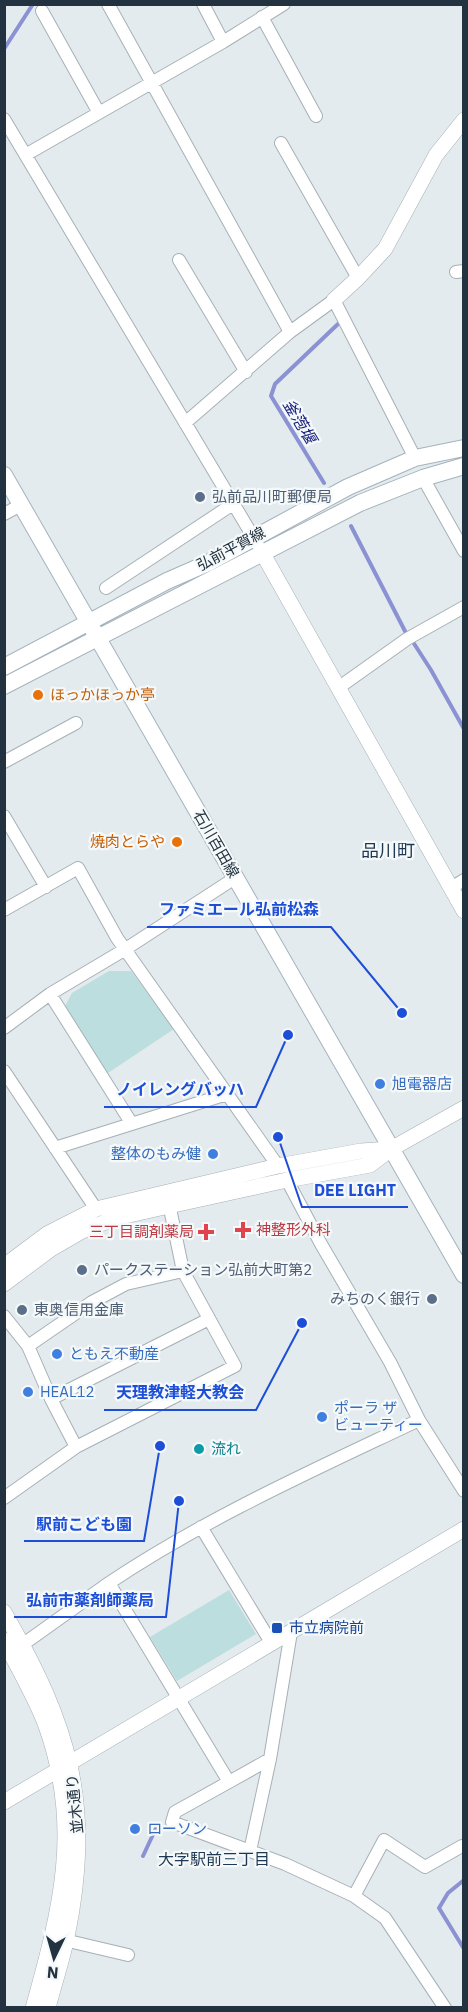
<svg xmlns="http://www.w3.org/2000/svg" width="468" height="2012" font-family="'IBM Plex Sans','Noto Sans JP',sans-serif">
<rect width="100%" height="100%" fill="#e4ebee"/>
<path fill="#bddedf" d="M109 971H131L174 1029 108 1073 64 1008 72 993Z
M229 1590 256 1634 177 1681 150 1637Z"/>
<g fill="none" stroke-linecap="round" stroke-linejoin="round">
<path stroke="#8b92d3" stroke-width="4" d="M4 49 33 4
M324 483 271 396 275 384 338 324
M351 526 407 635
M413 642 431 670 464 729
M143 1856 157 1826
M464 1880 448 1893 439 1908 464 1949"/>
<g stroke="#a6b0b6" stroke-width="14">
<path id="minor" d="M108 4 290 332
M203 4 223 42
M42 11 99 113
M262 17 316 116
M4 119 258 545
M281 143 358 278
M27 154 223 42 284 4
M179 260 246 372
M456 272 464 271
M185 423 290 332 334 300 415 458
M423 478 464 551
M4 514 21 505
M106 588 233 504
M338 688 407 639 464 607
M4 762 76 723
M4 816 46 887
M451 888 464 880
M4 910 78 868 117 938 278 1166
M50 994 132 1124
M4 1028 50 994 124 950 235 878
M4 1071 96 1209
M55 1148 227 1094
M287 1180 321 1244 390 1362 419 1420 464 1491
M4 1316 28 1346 51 1399 76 1447
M28 1346 92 1302 126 1284 183 1271
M51 1399 209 1319
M4 1498 76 1447 235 1366 183 1271 168 1199
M201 1527 272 1644
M109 1583C206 1518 314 1470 419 1420
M15 1650 109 1583 229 1782 175 1812 172 1822 285 1864 354 1896 385 1918 445 2008
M229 1782 270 1759
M250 1851 270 1759 291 1632
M354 1896 384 1840 425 1867 462 1846
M60 1939 128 1955"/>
</g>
<g stroke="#a6b0b6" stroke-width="16">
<path id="tertiary" d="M334 300 358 278 385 249 436 155 464 120
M263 554 464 911
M4 1266 47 1234 96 1209 278 1166 361 1151 391 1149
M4 1284 51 1249 82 1231 116 1218 169 1206 287 1180 370 1165 391 1149 464 1108
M4 1612C70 1726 94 1805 67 1937 62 1961 54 1984 48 2008
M4 1640C18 1669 35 1696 46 1726 82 1827 61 1908 33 2008
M4 1802 464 1529"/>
</g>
<g stroke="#a5b3bd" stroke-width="18">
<path id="secondary" d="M4 475 464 1275
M4 667 167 581 208 563 348 487 415 458 464 448
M4 686 360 503 423 478 464 466"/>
</g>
<use href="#minor" stroke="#fff" stroke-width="12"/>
<use href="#tertiary" stroke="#fff" stroke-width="15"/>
<use href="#secondary" stroke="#fff" stroke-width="16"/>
</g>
<g fill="#5c6f8a" stroke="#f5f9fa" stroke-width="2">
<circle cx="200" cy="497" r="6"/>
<circle cx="82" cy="1270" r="6"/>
<circle cx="432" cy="1299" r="6"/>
<circle cx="22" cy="1310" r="6"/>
</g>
<g fill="#e8710a" stroke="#f5f9fa" stroke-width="2">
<circle cx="38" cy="695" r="6"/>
<circle cx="177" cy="842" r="6"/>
</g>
<g fill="#3f7fe0" stroke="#f5f9fa" stroke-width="2">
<circle cx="380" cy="1084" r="6"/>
<circle cx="213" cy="1154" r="6"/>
<circle cx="57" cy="1354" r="6"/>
<circle cx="28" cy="1392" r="6"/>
<circle cx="322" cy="1417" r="6"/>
<circle cx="135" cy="1829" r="6"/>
</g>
<g fill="#e0444e" stroke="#f5f9fa" stroke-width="2">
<path d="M240 1221h6v6h6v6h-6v6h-6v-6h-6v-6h6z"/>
<path d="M203 1223h6v6h6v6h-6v6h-6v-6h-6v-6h6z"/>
</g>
<circle fill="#0f9aa8" stroke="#f5f9fa" stroke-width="2" cx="199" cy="1449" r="6"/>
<rect fill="#1a4fb4" stroke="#f5f9fa" stroke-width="2" x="271" y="1622" width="12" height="12" rx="3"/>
<g text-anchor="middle" stroke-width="4.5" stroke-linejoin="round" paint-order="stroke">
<g font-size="15" fill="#4e5e75" stroke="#f5f9fa" text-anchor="start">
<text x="212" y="502">弘前品川町郵便局</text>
<text x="94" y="1275">パークステーション弘前大町第2</text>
<text x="420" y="1304" text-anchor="end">みちのく銀行</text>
<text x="34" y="1315">東奥信用金庫</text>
</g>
<g font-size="15" fill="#233240" stroke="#f5f9fa">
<text transform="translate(231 549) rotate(-28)" y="5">弘前平賀線</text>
<text transform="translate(216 844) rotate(60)" y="5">石川百田線</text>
<text transform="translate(75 1804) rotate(-96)" y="5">並木通り</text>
</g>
<g font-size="15" fill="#c56008" stroke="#f5f9fa" text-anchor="start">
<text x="50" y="700">ほっかほっか亭</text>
<text x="165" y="847" text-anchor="end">焼肉とらや</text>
</g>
<g font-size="15" fill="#366cbe" stroke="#f5f9fa" text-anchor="start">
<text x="392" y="1089">旭電器店</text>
<text x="201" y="1159" text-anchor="end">整体のもみ健</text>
<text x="69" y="1359">ともえ不動産</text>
<text x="40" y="1397">HEAL12</text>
<text x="334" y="1413">ポーラ ザ<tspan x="334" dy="17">ビューティー</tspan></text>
<text x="147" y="1834">ローソン</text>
</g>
<g font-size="15" fill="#be3a42" stroke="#f5f9fa" text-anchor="start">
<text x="256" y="1235">神整形外科</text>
<text x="194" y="1237" text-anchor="end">三丁目調剤薬局</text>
</g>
<g font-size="15" fill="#0d838f" stroke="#f5f9fa" text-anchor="start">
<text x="211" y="1454">流れ</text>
</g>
<g font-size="15" fill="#164399" stroke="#f5f9fa" text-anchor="start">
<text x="289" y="1633">市立病院前</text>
</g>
<g font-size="16" font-style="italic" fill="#1b237e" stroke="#f5f9fa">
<text transform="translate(300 421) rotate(59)" y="6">釜萢堰</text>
</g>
<g font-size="16" fill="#1e3853" stroke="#f5f9fa">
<text x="214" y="1865">大字駅前三丁目</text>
</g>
<g font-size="18" fill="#1e3853" stroke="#f5f9fa">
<text x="388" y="857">品川町</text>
</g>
</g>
<path fill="none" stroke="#1d4ed8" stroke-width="2" d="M402 1013L331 927H147M288 1035L256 1107H104M278 1137L302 1207H408M302 1323L256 1410H104M160 1446L144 1541H24M179 1501L166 1617H14"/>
<g fill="#1d4ed8" stroke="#f5f9fa" stroke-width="2">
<circle cx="402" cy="1013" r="6"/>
<circle cx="288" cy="1035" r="6"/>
<circle cx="278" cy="1137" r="6"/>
<circle cx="302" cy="1323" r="6"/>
<circle cx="160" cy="1446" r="6"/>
<circle cx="179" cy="1501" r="6"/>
</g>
<g font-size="16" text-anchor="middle" font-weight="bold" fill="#1d4ed8" stroke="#f5f9fa" stroke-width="4.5" stroke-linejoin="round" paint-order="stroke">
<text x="239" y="915">ファミエール弘前松森</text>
<text x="180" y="1095">ノイレングバッハ</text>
<text x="355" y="1196">DEE LIGHT</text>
<text x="180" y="1398">天理教津軽大教会</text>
<text x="84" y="1530">駅前こども園</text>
<text x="90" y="1606">弘前市薬剤師薬局</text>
</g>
<rect width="468" height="2012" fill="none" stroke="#233240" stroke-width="12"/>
<g transform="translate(54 1958) rotate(185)" stroke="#f5f9fa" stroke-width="4.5" paint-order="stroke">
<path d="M0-4.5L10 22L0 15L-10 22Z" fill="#233240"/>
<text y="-9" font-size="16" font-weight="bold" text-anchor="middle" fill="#233240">N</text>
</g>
</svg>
